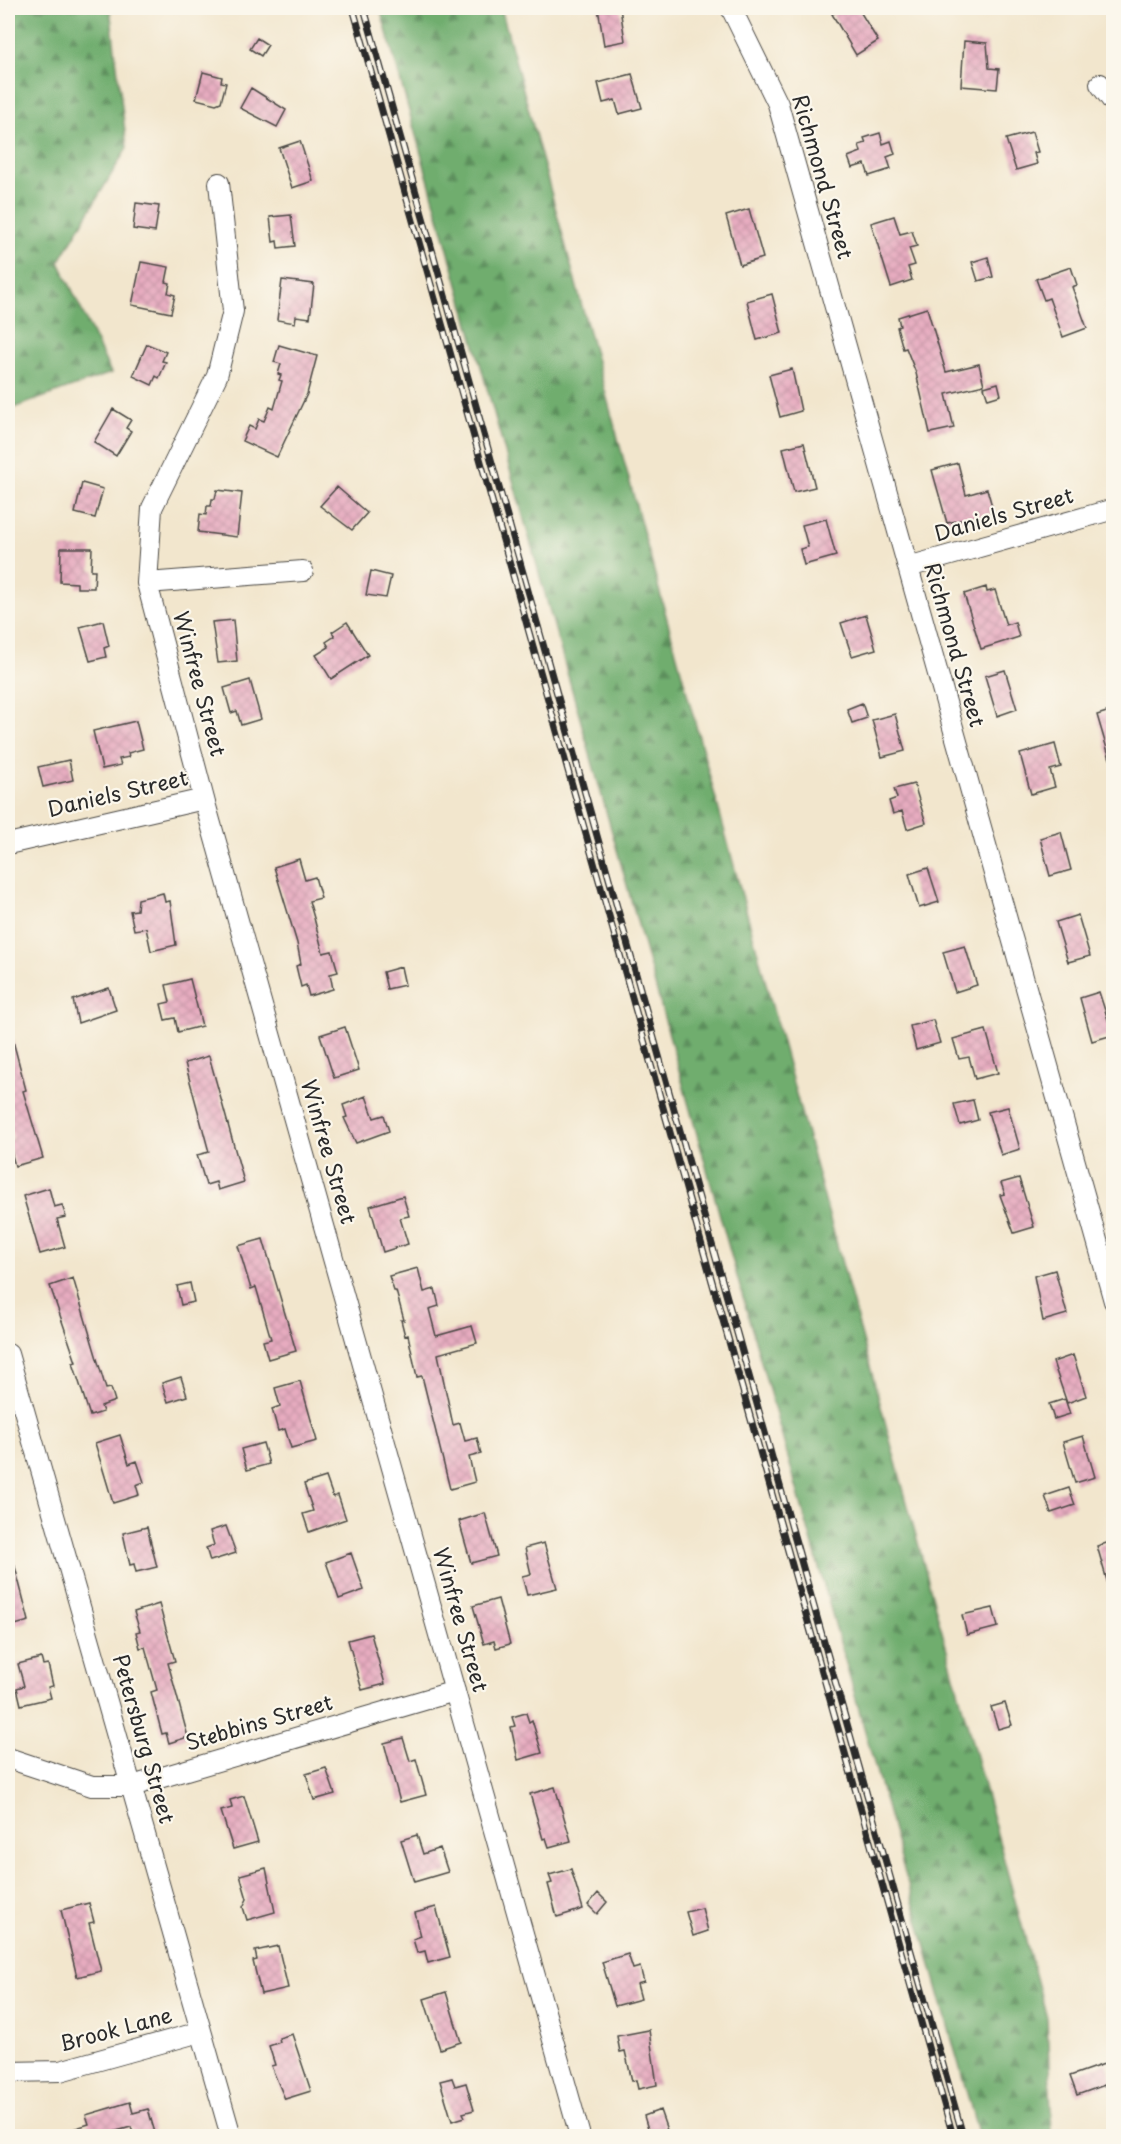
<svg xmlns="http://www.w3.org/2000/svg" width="1121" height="2144" font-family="'Playpen Sans',sans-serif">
<defs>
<pattern id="forest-firs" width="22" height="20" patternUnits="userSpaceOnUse" patternTransform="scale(1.5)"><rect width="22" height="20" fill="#6fad6e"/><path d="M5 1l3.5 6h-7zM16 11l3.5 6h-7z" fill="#5b8d5b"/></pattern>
<pattern id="building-cross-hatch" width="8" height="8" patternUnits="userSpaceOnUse" patternTransform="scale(1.5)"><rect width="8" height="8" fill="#e7acc0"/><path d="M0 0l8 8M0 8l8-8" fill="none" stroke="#c694a5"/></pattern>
</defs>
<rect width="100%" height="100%" fill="#fbf7ec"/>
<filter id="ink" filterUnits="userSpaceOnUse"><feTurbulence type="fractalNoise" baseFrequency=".0167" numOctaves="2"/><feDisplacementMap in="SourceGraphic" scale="12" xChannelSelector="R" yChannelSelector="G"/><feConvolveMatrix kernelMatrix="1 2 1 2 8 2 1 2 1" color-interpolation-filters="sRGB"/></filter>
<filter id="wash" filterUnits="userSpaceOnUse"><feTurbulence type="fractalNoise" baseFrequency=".008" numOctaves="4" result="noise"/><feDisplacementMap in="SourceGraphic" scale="24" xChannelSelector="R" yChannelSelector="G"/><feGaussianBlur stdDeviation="1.35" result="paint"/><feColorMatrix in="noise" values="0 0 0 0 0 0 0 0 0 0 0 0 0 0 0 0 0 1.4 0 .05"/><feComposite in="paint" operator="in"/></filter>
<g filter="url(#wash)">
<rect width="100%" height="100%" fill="#f2e6cd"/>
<path fill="url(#forest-firs)" stroke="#4d6c4c" stroke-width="1.5" d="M8 8H110L127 148 59 262 111 373 8 410Z
M380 8H501L1047 2018 1052 2136H979Z"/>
<g id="blocks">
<path fill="url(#building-cross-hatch)" d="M598 8H620L625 41 604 45Z
M844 8H858L878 41 856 55 832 14Z
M257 38 268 45 261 56 250 49Z
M964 41 987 43 989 68 999 69 997 89 961 86Z
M203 72 222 77 221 82 226 83 221 102 216 104 196 99Z
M632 74 642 108 619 114 615 100 603 103 598 83Z
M251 88 286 110 277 127 240 108Z
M1032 132 1038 152 1034 153 1037 164 1016 170 1006 139Z
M880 133 883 144 891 141 895 154 887 157 891 169 869 176 865 164 852 168 848 157 861 152 859 145 866 143 864 138Z
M300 141 313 181 292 188 279 148Z
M136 203 159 206 155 232 133 229Z
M749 209 763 258 740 265 726 216Z
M291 215 295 246 278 248 277 241 273 242 270 217Z
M894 216 900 234 912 231 917 246 909 248 915 265 908 267 912 280 891 287 871 223Z
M988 257 993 277 978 281 972 262Z
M141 262 169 267 166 282 170 283 168 293 175 295 171 313 132 305Z
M1071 267 1077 285 1072 287 1087 328 1063 337 1049 298 1044 300 1036 279Z
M282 280 314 284 310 318 296 316 295 323 277 320Z
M772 294 782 333 757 340 747 301Z
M927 308 946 372 979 364 984 385 946 394 954 428 930 433 916 373 906 348 903 349 897 327 900 326 898 317Z
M147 344 166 352 162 361 166 362 159 378 156 376 152 385 133 376Z
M279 345 317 356 307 394 277 457 242 441 249 426 255 429 259 419 264 421 270 407 274 409 282 381 279 380 281 375 278 374 281 364 274 362Z
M792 369 801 411 780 417 769 375Z
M998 383 1001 395 988 399 984 387Z
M113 409 131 420 126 428 131 431 116 456 94 442Z
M804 443 815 487 794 492 783 448Z
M958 463 966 495 987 489 994 513 947 523 932 470Z
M82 483 103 489 95 518 75 513Z
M337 487 367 513 352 530 320 506Z
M217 490 242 493 237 537 198 532 200 514 206 515 207 506H211L212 499H215Z
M826 519 836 556 804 565 800 549 808 547 802 525Z
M61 548H92L91 570H95L94 588H77V583L60 582Z
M371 571 391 576 386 598 366 595Z
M986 587 987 592 995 590 1006 625 1015 622 1019 637 981 649 964 594Z
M866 615 876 649 852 656 841 623Z
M233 620 237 661 218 663 212 622Z
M103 621 109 646 104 648 106 657 90 661 80 627Z
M347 622 368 655 331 679 316 655 329 647 326 642 335 636 332 632Z
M1005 670 1017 709 997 716 985 676Z
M250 680 261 719 241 725 237 711 231 713 224 688Z
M862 703 867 718 852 723 847 709Z
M1110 711 1113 722V759H1110L1097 715Z
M895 714 905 751 882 757 872 720Z
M136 721 143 749 128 753 129 757 119 759 121 765 102 769 93 731Z
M1055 744 1061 767 1050 770 1055 787 1031 794 1020 754Z
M69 760 73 780 43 787 38 767Z
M914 784 926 823 907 829 902 811 893 814 889 801 897 798 894 789Z
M1061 832 1071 870 1050 876 1040 838Z
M299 859 305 880 315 877 321 898 309 901 314 918 323 953 332 951 338 972 330 974 333 989 309 996 306 985 301 987 296 966 301 964 297 943 274 867Z
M928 868 939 902 919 908 909 874Z
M163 893 165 902 170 901 176 945 151 951 146 928 134 930 130 911 137 910 138 899Z
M1078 915 1090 956 1068 962 1056 922Z
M965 946 977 985 955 992 943 952Z
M401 967 405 985 387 989 383 972Z
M190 979 202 1026 178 1032 175 1018 165 1020 161 1004 170 1002 166 985Z
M109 988 116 1010 78 1023 73 1000Z
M1099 992 1113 1035 1092 1041 1080 998Z
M933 1020 940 1043 916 1050 910 1026Z
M345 1027 359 1070 334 1078 320 1035Z
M986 1030 998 1073 975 1079 969 1057 959 1059 953 1039Z
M8 1037H12L26 1090 23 1091 43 1158 15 1166 8 1141 13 1139 8 1121Z
M209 1056 244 1182 218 1190 216 1182 206 1185 197 1155 209 1152 185 1063Z
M366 1096 374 1118 384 1115 389 1131 356 1143 344 1118 347 1117 343 1105Z
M973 1100 978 1120 960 1125 954 1104Z
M1008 1107 1020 1149 1001 1155 988 1112Z
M1019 1178 1034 1227 1014 1233 1000 1195 1005 1194 1001 1183Z
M49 1188 54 1207 62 1205 66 1217 57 1219 65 1247 40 1254 23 1196Z
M403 1196 409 1216 400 1218 408 1244 383 1252 370 1206Z
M263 1239 296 1351 268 1359 263 1341 271 1339 256 1287 251 1289 238 1246Z
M418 1268 424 1292 435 1289 439 1306 429 1309 436 1336 472 1326 477 1343 438 1354 453 1425 460 1423 465 1441 477 1438 481 1454 469 1457 475 1482 450 1489 422 1376 417 1377 408 1335 405 1336 401 1320H404L396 1291H394L389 1276Z
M1055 1270 1067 1314 1043 1321 1034 1276Z
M73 1278 106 1389 111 1388 115 1401 101 1406 103 1412 90 1416 73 1363 76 1362 50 1286Z
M190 1283 194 1302 181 1305 177 1286Z
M1073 1355 1086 1396 1067 1403 1053 1362Z
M181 1377 187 1396 168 1402 162 1383Z
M300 1381 317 1441 291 1448 285 1429 278 1431 272 1409 280 1406 275 1388Z
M1065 1399 1070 1414 1054 1419 1049 1404Z
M120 1435 129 1464 137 1461 144 1482 136 1485 139 1495 113 1503 95 1443Z
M1083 1436 1095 1477 1075 1483 1063 1442Z
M263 1443 269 1464 247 1470 241 1449Z
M326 1477 333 1497 338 1495 346 1519 309 1532 303 1514 313 1511 304 1484Z
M1069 1488 1075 1505 1051 1513 1045 1496Z
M485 1513 497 1556 471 1563 459 1521Z
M226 1526 236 1553 210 1561 206 1548 214 1545 210 1531Z
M147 1527 157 1567 136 1572 134 1564 130 1565 123 1533Z
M1113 1541V1590L1110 1591 1097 1546Z
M544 1543 557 1588 527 1595 522 1576 531 1574 525 1548Z
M351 1553 364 1590 339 1599 326 1562Z
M8 1555H12L29 1621 8 1627Z
M498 1599 510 1644 496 1648 494 1641 484 1644 473 1606Z
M159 1604 175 1661 168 1663 188 1737 169 1743 166 1733 162 1734 151 1692 157 1690 145 1647 140 1648 136 1632 140 1631 134 1612Z
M993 1608 998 1627 967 1635 962 1615Z
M371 1634 385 1684 362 1690 348 1640Z
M41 1658 43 1665 48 1664 53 1686 48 1687 51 1698 21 1705 17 1688 24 1686 18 1664Z
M1005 1703 1012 1725 998 1729 991 1707Z
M526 1713 529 1722 532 1720 542 1753 518 1760 511 1727 515 1726 512 1717Z
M403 1738 410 1761 416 1759 426 1795 400 1802 384 1743Z
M326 1768 335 1794 314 1800 306 1774Z
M555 1787 571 1841 549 1847 546 1838 543 1839 530 1794Z
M244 1796 258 1842 233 1849 221 1811 232 1808 230 1800Z
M417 1835 423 1854 440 1848 448 1872 414 1882 401 1840Z
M266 1868 275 1912 247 1920 243 1907 247 1899 240 1875Z
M571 1869 583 1909 557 1917 548 1884 552 1883 549 1875Z
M598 1893 607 1902 597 1914 588 1905Z
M89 1903 94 1922 89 1923 101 1971 77 1977 61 1910Z
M436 1907 450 1957 428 1963 425 1951 417 1953 413 1939 421 1936 415 1913Z
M702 1908 708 1931 693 1936 686 1912Z
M278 1946 288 1988 261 1994 253 1961 257 1960 255 1951Z
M628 1954 633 1969 640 1967 644 1982 637 1984 641 1999 615 2006 602 1962Z
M446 1992 461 2042 440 2049 424 1999Z
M649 2030 657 2085 638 2089 636 2080 632 2081 625 2051 620 2052 617 2036Z
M292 2034 311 2091 285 2099 271 2066 275 2065 269 2046 280 2042 279 2038Z
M1107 2063 1113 2082 1077 2095 1070 2076Z
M452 2078 455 2086 466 2083 474 2110 463 2113 465 2117 452 2121 440 2081Z
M130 2102 133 2113 148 2109 156 2136H134L131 2127 99 2136H60V2133L89 2124 86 2115Z
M660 2110 669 2136H650L644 2116Z"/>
</g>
</g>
<g filter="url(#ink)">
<use href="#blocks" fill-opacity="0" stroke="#494743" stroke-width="1.5"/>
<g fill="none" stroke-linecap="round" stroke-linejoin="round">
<g stroke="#494743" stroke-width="22">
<path id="minor" d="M731 8 778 104 1114 1301
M1100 84 1114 103
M219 183 233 311 217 376 152 508 147 583 205 803 580 2136
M908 567 1114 509
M147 583 303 571
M8 844 204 799
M8 1354 231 2136
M8 1758 92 1786H132L455 1691
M8 2072 60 2071 200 2032"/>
</g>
<use href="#minor" stroke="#fff" stroke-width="20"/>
<g stroke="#2b2b2b" stroke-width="7">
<path id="rail" d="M353 8 953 2136
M364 8 963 2136"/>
</g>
<use href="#rail" stroke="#fbf7ec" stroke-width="4.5" stroke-dasharray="14" stroke-linecap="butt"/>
</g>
</g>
<g text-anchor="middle" stroke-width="4.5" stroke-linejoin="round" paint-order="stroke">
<g font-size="21" fill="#2b2b2b" stroke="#fbf7ec">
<text transform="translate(822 177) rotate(74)" y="7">Richmond Street</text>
<text transform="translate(1004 515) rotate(-16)" y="7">Daniels Street</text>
<text transform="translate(954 645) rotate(74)" y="7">Richmond Street</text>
<text transform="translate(199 684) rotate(75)" y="7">Winfree Street</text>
<text transform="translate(118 794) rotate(-13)" y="7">Daniels Street</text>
<text transform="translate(328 1152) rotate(74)" y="7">Winfree Street</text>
<text transform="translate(460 1620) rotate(74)" y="7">Winfree Street</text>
<text transform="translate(259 1723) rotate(-16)" y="7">Stebbins Street</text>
<text transform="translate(143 1739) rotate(74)" y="7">Petersburg Street</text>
<text transform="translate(116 2030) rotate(-15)" y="7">Brook Lane</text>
</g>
</g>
<rect width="1121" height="2144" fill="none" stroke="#fbf7ec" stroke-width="30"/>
</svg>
